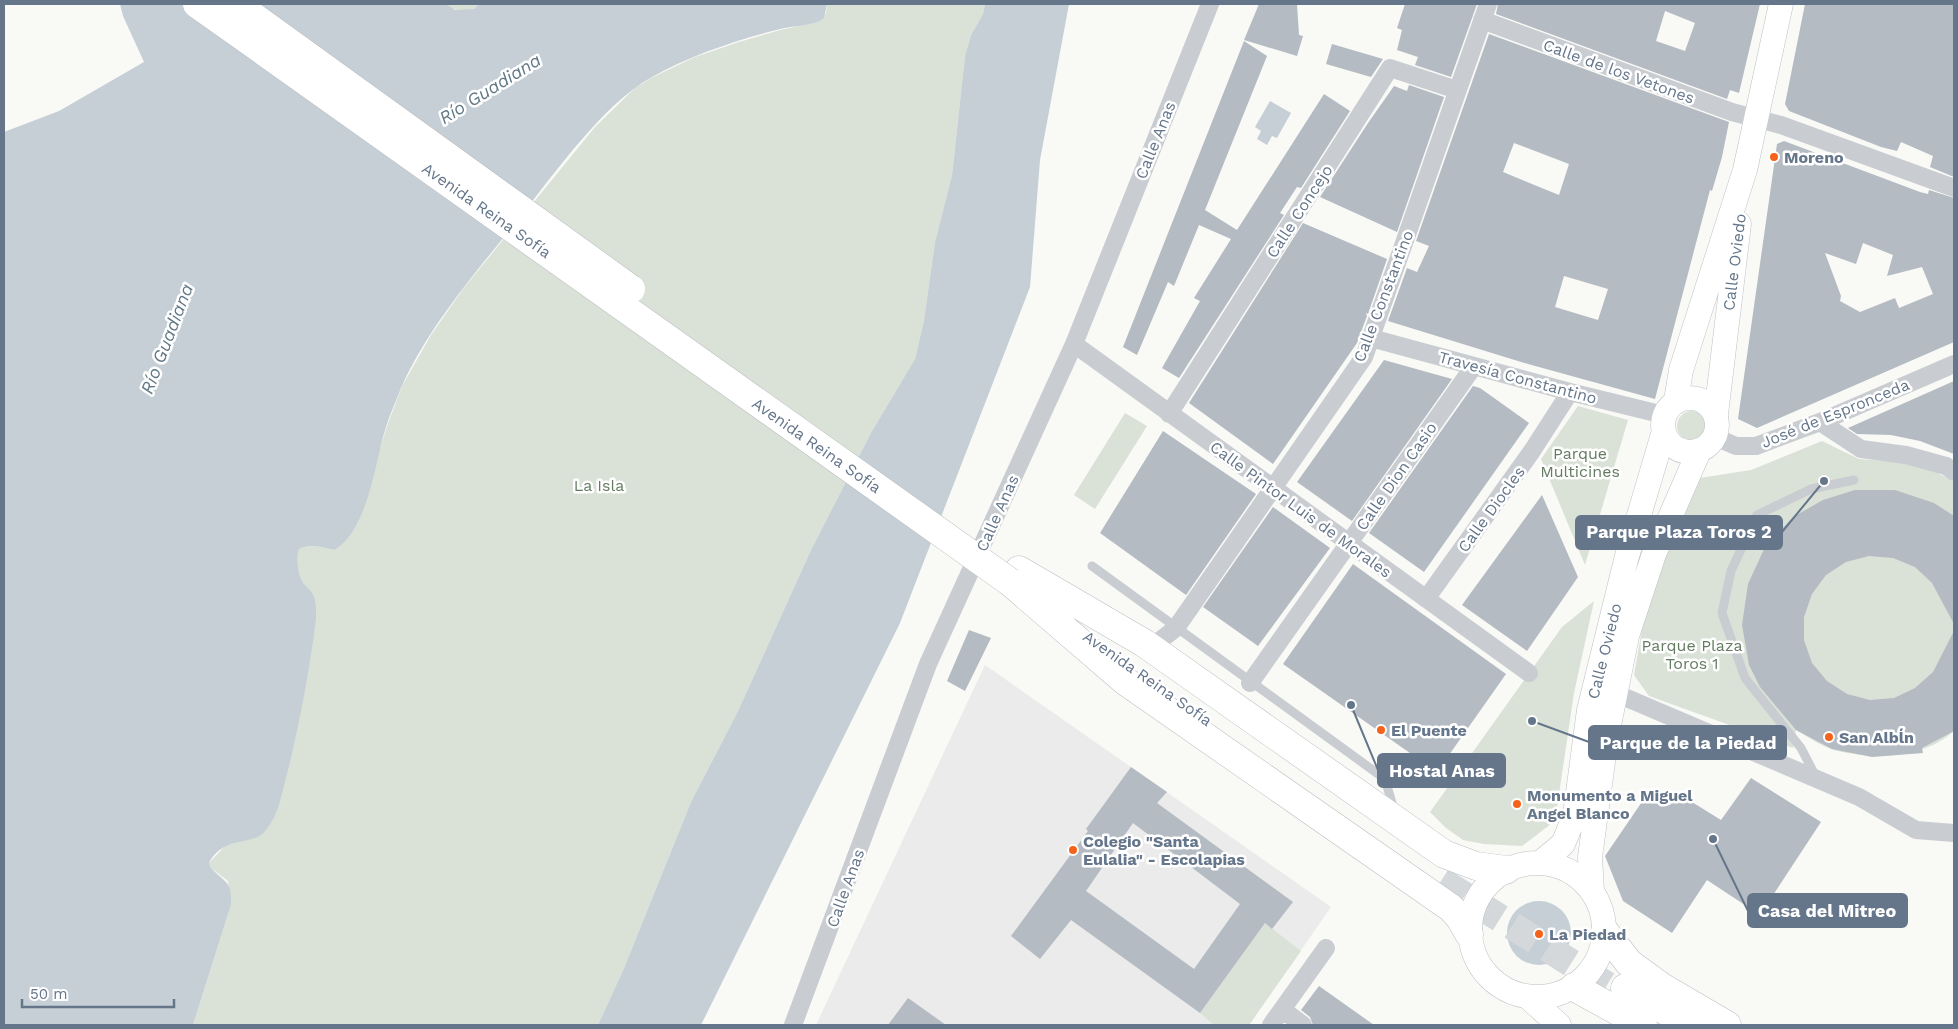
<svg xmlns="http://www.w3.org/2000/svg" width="1958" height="1029" font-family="'Work Sans',sans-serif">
<rect width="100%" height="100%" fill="#f9f9f6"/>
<path fill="#eaebea" d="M985 665 1331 907 1249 1025H816Z"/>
<path fill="#dae2d7" d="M446 4H478L479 5C472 13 452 12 446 4Z
M827 4H985L983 14 971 35 965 56 952 175 935 242 924 320 915 359 872 431 811 550 738 711 691 802 624 968 598 1025H193L231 905 228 881 211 868 209 863 225 846 241 840 280 802 300 715 316 620C316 613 317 604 314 596 312 591 308 588 304 584 298 575 296 560 299 549 311 543 322 547 334 550L358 522 387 426 402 386 431 335 463 289 595 127 635 88 651 78 695 57 739 42 780 30 818 22 826 13Z
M1578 406 1628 420 1585 565 1541 459Z
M1677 426a15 15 0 1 1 30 0a15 15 0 1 1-30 0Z
M1125 413 1147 426 1095 509 1074 495Z
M1822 441 1859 459 1901 462 1936 472 1954 482V731C1923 759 1873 760 1834 750 1821 746 1808 737 1796 730L1793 748 1649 696 1634 675 1645 612 1693 479 1751 470Z
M1594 601 1574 693 1555 821 1522 846 1484 844 1463 840 1446 828 1430 812 1562 627Z
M1265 923 1301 951 1249 1025H1214L1200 1013Z"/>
<path fill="#c5cfd5" d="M120 4H446L455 10 474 9 479 4H827L824 18 818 22C805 26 793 26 780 29 737 40 691 55 652 77 603 104 555 173 520 217 478 270 429 325 401 388 396 401 390 414 386 427 375 462 368 531 334 550 322 547 311 543 299 549 296 560 298 575 304 584 308 588 312 591 314 596 317 604 316 613 316 620 309 672 300 723 287 774 282 793 279 814 266 830 254 847 224 834 209 863L211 868C226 884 232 880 231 905L193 1025H4V132L59 111 144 62 123 16Z
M985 4H1069L1040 160 1030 287 900 623 701 1025H598L624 968 691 802 738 711 811 550 872 431 915 359 924 320 935 242 952 175 965 56 971 35 983 14Z
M1270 101 1291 113 1277 138 1272 136 1267 145 1257 139 1261 131 1255 127Z
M1507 933a32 32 0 1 1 64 0a32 32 0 1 1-64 0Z"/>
<path fill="#b4bbc2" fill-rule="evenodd" d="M1259 4H1297L1299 35 1303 36 1297 56 1244 40Z
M1405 4H1477L1451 77 1415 65 1418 57 1397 50 1402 30 1397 28Z
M1498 4H1760L1739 93 1730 90 1727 99 1496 14ZM1665 11 1695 23 1685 51 1656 41Z
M1805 4H1954V177L1930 167 1933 156 1901 142 1897 151 1881 147 1789 111 1785 104Z
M1489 34 1729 122 1722 157 1712 191 1710 190 1655 399 1528 364 1388 321 1407 268 1417 272 1429 246 1416 241ZM1514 143 1569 164 1559 195 1503 172ZM1564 276 1608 289 1598 320 1555 307Z
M1244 41 1267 56 1205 210 1237 230 1324 94 1350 111 1301 188 1297 187 1280 213 1284 215 1179 378 1162 368 1200 301 1194 298 1231 239 1199 225 1174 286 1168 282 1137 355 1123 347Z
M1332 44 1383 59 1371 77 1326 64Z
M1409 85 1444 97 1397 232 1320 197 1368 123 1394 86 1407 91Z
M1784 141 1920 192 1928 194 1929 190 1954 198V342L1757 428 1738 419 1777 144ZM1863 243 1893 255 1887 276 1922 267 1933 294 1899 308 1895 298 1860 312 1840 301 1841 296 1825 253 1856 264Z
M1303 223 1387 259 1368 314 1366 313 1367 316 1357 343 1273 464 1189 403Z
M1384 360 1452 379 1352 521 1297 482Z
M1954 381V454L1920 441 1891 435 1857 434 1848 428Z
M1473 386 1480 388 1529 423 1424 572 1369 533Z
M1163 431 1256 494 1186 595 1100 533Z
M1855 490H1895L1934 503 1954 516V624L1932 583 1915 567 1893 558 1869 556 1846 562 1826 575 1812 594 1804 617V640L1812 663 1827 681 1847 694 1870 700 1894 698 1915 688 1933 672 1954 631V731L1922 748 1923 753 1872 757 1832 749 1796 730 1760 687 1749 665 1742 625 1748 584 1765 547 1793 517 1823 500Z
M1542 495 1578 577 1527 651 1462 605Z
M1273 507 1330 548 1258 646 1203 607Z
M1353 564 1506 674 1437 772 1283 664Z
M969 630 991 638 965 691 947 681Z
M1131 767 1167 792 1157 803 1293 902 1272 929 1265 923 1200 1013 1071 920 1040 959 1011 936 1088 831 1086 829ZM1133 823 1240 904 1194 969 1086 891Z
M1751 778 1821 822 1760 915 1707 880 1672 933 1623 901 1605 856 1648 793 1670 805 1679 794 1721 820Z
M1319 986 1374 1025H1313L1310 1017 1301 1010Z
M908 998 946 1025H888Z"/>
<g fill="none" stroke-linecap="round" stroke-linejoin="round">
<path stroke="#d4d8db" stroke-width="28" stroke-dasharray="28 14" stroke-linecap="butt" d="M1441 881 1622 995"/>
<g stroke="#bdc1c7" stroke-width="25">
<path id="secondary" d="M1663 425a27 27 0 1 1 54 0a27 27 0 1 1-54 0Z
M1676 401 1681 370 1745 170 1781 4
M1716 414 1739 224
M1470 930a67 67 0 1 1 134 0a67 67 0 1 1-134 0Z
M1540 863 1563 844 1575 815 1589 710 1627 556 1664 431
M1592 891 1590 857 1606 740 1627 636 1654 554 1699 451
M1529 998 1559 1025"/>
</g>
<g stroke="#bbbec2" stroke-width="29">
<path id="highway" d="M1019 570 1144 643 1444 854 1476 866 1506 870
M1010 582 1125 681 1451 908 1460 918 1469 934
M1605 932 1629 963 1662 987 1727 1025
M1574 987 1643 1025
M1625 988 1684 1021"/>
</g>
<path stroke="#c9ccd1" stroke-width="9" d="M1092 566 1385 779 1394 810
M1816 777 1801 748 1745 678 1722 613 1731 571 1757 515 1811 489 1854 480"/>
<path stroke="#c9ccd1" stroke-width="18" d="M1482 20 1732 112 1781 125 1954 188
M1371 338 1570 392 1664 415
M1074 344 1529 673
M1169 414 1390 68 1457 90
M1820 422 1861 449 1906 455 1946 466 1954 472
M1715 437 1736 446H1756L1820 422 1954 364
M1426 599 1532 451 1570 392
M1144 643 1158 642 1176 628 1364 357 1488 4
M1250 683 1474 366
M1615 693 1859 797 1916 830 1954 833
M1283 1010 1303 1025
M793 1025 928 664 1074 344 1210 4
M1271 1025 1326 948"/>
<use href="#secondary" stroke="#fff" stroke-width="24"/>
<use href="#highway" stroke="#fff" stroke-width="28"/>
<g stroke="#bbbec2" stroke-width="29" stroke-linecap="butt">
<path id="highway-bridge" d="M197 4 1010 582
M236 4 631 289"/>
</g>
<use href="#highway-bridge" stroke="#fff" stroke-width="28"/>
</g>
<g fill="#f5621b" stroke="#fff" stroke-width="2">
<circle cx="1774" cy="157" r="5"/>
<circle cx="1381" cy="730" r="5"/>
<circle cx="1829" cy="737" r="5"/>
<circle cx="1517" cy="804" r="5"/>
<circle cx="1073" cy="850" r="5"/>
<circle cx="1539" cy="934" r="5"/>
</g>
<g text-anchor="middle" stroke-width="5" stroke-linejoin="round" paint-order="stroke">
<g font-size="16" fill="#65768b" stroke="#fff">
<text transform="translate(1619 71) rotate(20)" y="6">Calle de los Vetones</text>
<text transform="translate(1155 140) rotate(-68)" y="6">Calle Anas</text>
<text transform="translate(487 210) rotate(35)" y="6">Avenida Reina Sofía</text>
<text transform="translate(1299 211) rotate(-57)" y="6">Calle Concejo</text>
<text transform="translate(1734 262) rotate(-83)" y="6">Calle Oviedo</text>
<text transform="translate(1383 296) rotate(-69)" y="6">Calle Constantino</text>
<text transform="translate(1518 377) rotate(15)" y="6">Travesía Constantino</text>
<text transform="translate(1835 413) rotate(-22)" y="6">José de Espronceda</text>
<text transform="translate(817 445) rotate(35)" y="6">Avenida Reina Sofía</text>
<text transform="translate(1396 476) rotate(-55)" y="6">Calle Dion Casio</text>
<text transform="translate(1301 509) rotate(36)" y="6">Calle Pintor Luis de Morales</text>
<text transform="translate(1491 509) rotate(-54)" y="6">Calle Diocles</text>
<text transform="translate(997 513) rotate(-66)" y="6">Calle Anas</text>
<text transform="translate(1604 651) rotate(-76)" y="6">Calle Oviedo</text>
<text transform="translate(1148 678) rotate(35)" y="6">Avenida Reina Sofía</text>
<text transform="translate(845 888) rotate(-70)" y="6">Calle Anas</text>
</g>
<g font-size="16" font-weight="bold" fill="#65768b" stroke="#fff" text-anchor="start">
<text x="1784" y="163">Moreno</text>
<text x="1391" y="736">El Puente</text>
<text x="1839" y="743">San Albĺn</text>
<text x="1527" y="801">Monumento a Miguel<tspan x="1527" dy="18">Angel Blanco</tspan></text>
<text x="1083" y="847">Colegio "Santa<tspan x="1083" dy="18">Eulalia" - Escolapias</tspan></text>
<text x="1549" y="940">La Piedad</text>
</g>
<g font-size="16" fill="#647b61" stroke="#fff">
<text x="1580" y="459">Parque<tspan x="1580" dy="18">Multicines</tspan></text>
<text x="599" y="491">La Isla</text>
<text x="1692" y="651">Parque Plaza<tspan x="1692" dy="18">Toros 1</tspan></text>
</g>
<g font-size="18" font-style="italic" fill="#617886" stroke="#fff">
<text transform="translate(490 89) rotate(-32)" y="6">Río Guadiana</text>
<text transform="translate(167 339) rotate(-69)" y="6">Río Guadiana</text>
</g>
</g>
<path fill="none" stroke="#65768b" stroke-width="2" d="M1824 481L1782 532M1532 721L1589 742M1351 705L1378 770M1713 839L1748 911"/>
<g fill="#65768b" stroke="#fff" stroke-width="2">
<circle cx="1824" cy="481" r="5"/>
<circle cx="1532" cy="721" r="5"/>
<circle cx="1351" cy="705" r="5"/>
<circle cx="1713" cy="839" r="5"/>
</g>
<g fill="#65768b" stroke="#65768b" stroke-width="2">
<rect x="1576" y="516" width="206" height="33" rx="5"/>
<rect x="1589" y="726" width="197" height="33" rx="5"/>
<rect x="1378" y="754" width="127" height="33" rx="5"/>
<rect x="1748" y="894" width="159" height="33" rx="5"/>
</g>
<g font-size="18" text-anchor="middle" font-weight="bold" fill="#fff">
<text x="1679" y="538">Parque Plaza Toros 2</text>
<text x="1688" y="749">Parque de la Piedad</text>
<text x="1442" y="777">Hostal Anas</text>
<text x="1827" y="917">Casa del Mitreo</text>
</g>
<rect width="1958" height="1029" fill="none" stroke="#65768b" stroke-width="10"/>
<path d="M22 999v8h152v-8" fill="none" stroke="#65768b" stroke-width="2.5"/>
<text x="30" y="999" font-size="15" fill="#65768b" stroke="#ffffff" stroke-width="4" paint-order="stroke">50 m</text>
</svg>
